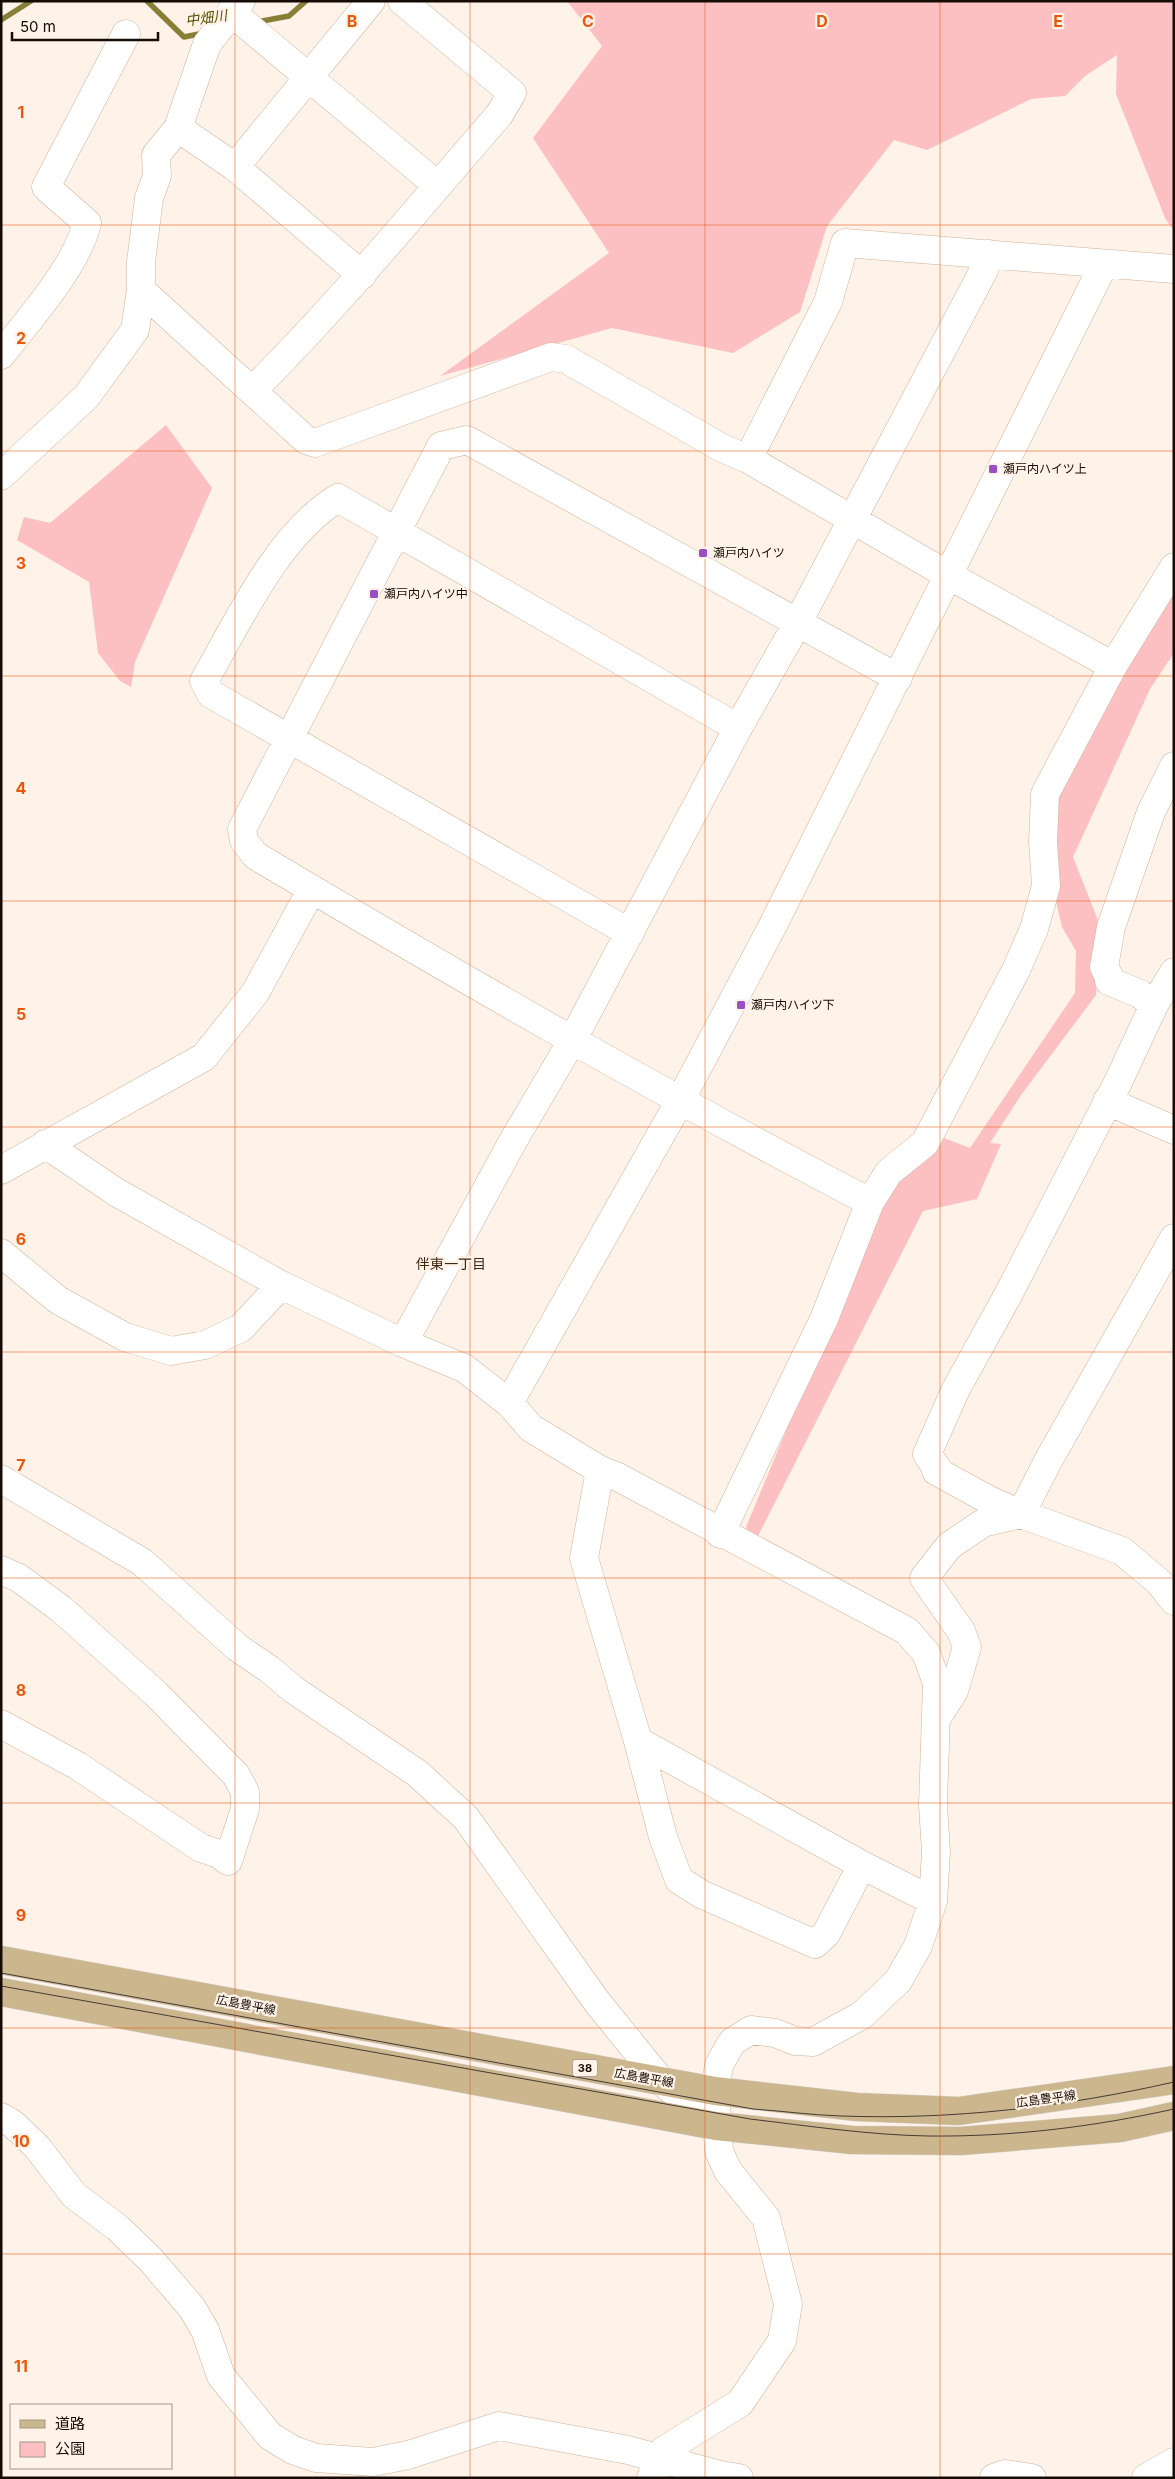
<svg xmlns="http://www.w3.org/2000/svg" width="1175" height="2479" font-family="Inter,'Noto Sans JP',sans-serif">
<rect width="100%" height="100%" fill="#fff2e8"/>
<path fill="#fdc0c2" d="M567 1H1174V231L1165 218 1116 94 1117 55 1085 76 1065 96 1031 99 927 150 894 140 827 226 800 312 733 353 612 328 440 376 609 253 533 138 602 46Z
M166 425 212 488 135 662 131 687 120 681 98 653 89 582 17 540 24 517 50 523Z
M1174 587V653L1150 689 1073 857 1101 928 1096 995 1021 1095 990 1143 1001 1144 977 1199 923 1211 758 1536 750 1535 746 1527 889 1184 941 1137 970 1148 1075 993 1076 951 1062 927 1054 893 1057 795 1124 675 1154 615Z"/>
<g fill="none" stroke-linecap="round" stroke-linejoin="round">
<path stroke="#877f35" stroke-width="5.5" d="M147 1 184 37 204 33
M1 20 31 1
M257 22 289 16 306 1"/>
<g stroke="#d0b29a" stroke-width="29">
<path id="minor" d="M231 12 438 186
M178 128 235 167 362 275
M235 167 371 1
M141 290 306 440 315 443 551 357 566 359 722 448 748 459 948 575 1113 666
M1 355C29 319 77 266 87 223L46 187 126 34
M253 390C340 303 418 208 499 115L512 93 402 1
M748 459 828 302 845 243 1174 269
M1 476 86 397 135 330 141 290V262L149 198 157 176 156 155 178 128 207 44 241 1
M630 933 211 694 204 681C238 622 278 534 338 498L738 728
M1174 972 1154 1005 1119 1080 1008 1295 956 1389 927 1454 937 1468 936 1471 989 1500 1021 1514 1122 1551 1159 1582 1174 1601
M1154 1005 1140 994 1109 981 1110 978 1104 967 1111 927 1151 812 1174 766
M1107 1101 1174 1130
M45 1144 116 1192 281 1285 403 1343 464 1368 509 1403 531 1428 600 1470 616 1476 907 1631 926 1653 937 1683 933 1805 936 1852 933 1901 918 1946 898 1981 862 2015 813 2042 795 2041 775 2033 751 2030 732 2042 719 2065 715 2091 719 2151 728 2171 766 2218 788 2304 782 2341 740 2403 663 2451 651 2478
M1 1170 204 1057 255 993 312 889
M870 1202C662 1094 458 976 256 856L244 841 242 829 441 446 467 440 898 678
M1 1253 58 1300 125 1337 171 1351 205 1345 241 1328 281 1285
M403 1343 513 1141 573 1039 738 728 797 624 984 270 989 254
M509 1403 681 1099 771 929 1104 264
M600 1470 584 1558 638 1741 663 1837 679 1880 701 1894 815 1944 826 1934 862 1865
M1 1479 142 1562 238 1648 269 1669 294 1690 417 1773 466 1818 597 2002 661 2081 716 2126
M720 1534 824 1319 870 1202 889 1172 925 1143 1016 970 1034 929 1046 886 1043 842 1045 794 1113 666 1174 567
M1 1570 19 1578 61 1609 155 1693 236 1775 245 1792V1809L228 1861 219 1854 201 1848 78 1766 1 1724
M938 1716 954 1691 967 1647 961 1631 924 1578 949 1546 983 1523 1021 1514 1048 1461 1174 1238
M638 1741 862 1865 933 1901
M1 2117 13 2124 37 2147 74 2195 118 2228 151 2260 192 2308 205 2330 221 2376 270 2436 293 2450 316 2458 373 2462 408 2455 499 2426 628 2450 720 2475 739 2478
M994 2478 1005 2474 1032 2478
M1146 2478 1174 2462"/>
</g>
<g stroke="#d5d3d2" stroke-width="29">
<path id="major" d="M1 1960 715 2091 857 2107 959 2111 1174 2080
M1 1992 716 2126 852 2140 961 2141 1120 2128 1174 2116"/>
</g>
<use href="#minor" stroke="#fff" stroke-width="28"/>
<use href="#major" stroke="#cbb68e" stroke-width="28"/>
<path stroke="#463b34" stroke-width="1" d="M1 1973 753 2109C782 2111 811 2115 841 2116 953 2120 1064 2107 1174 2082
M1 1986 750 2119C809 2126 869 2135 928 2136 1011 2137 1093 2127 1174 2109"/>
</g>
<path fill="none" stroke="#e8590c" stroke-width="1" stroke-opacity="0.55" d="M235 1V2478M470 1V2478M705 1V2478M940 1V2478M1 225H1174M1 451H1174M1 676H1174M1 901H1174M1 1127H1174M1 1352H1174M1 1578H1174M1 1803H1174M1 2028H1174M1 2254H1174"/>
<g fill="#9950c3" stroke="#fff2e8" stroke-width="2">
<rect x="988" y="464" width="10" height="10" rx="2.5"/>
<rect x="698" y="548" width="10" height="10" rx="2.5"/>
<rect x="369" y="589" width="10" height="10" rx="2.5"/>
<rect x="736" y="1000" width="10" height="10" rx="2.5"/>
</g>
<g text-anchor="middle" stroke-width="4.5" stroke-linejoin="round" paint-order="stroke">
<rect fill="#fff2e8" stroke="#5c5149" stroke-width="1" x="572.5" y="2059.5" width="25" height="17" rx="4"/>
<g font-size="11" font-weight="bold" fill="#160c05">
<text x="585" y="2072">38</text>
</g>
<g font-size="12" fill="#160c05" stroke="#fff2e8" text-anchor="start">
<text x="1003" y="473">瀬戸内ハイツ上</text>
<text x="713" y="557">瀬戸内ハイツ</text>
<text x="384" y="598">瀬戸内ハイツ中</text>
<text x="751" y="1009">瀬戸内ハイツ下</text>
</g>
<g font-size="12" fill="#160c05" stroke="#fff2e8">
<text transform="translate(246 2005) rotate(11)" y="4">広島豊平線</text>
<text transform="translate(644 2078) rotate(10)" y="4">広島豊平線</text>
<text transform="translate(1046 2099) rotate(-8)" y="4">広島豊平線</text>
</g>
<g font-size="14" font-style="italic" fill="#575100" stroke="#fff2e8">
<text transform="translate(206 18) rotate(-8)" y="5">中畑川</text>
</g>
<g font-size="14" fill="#3f2813" stroke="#fff2e8">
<text x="451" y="1269">伴東一丁目</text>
</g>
</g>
<g font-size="16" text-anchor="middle" font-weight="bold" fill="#e8590c" stroke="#fff2e8" stroke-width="4.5" stroke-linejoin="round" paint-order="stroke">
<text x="352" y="27">B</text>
<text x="588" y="27">C</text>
<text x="822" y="27">D</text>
<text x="1058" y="27">E</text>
<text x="21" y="118">1</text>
<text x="21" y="344">2</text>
<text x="21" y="569">3</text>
<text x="21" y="794">4</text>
<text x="21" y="1020">5</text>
<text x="21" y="1245">6</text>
<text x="21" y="1471">7</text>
<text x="21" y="1696">8</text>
<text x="21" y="1921">9</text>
<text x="21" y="2147">10</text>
<text x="21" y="2372">11</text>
</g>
<rect width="1175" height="2479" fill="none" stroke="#160c05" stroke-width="5"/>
<rect x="10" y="2404" width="162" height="65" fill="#fff2e8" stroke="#a2968d"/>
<rect x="20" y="2420" width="25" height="8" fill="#cbb68e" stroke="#a2968d"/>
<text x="55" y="2429" font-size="15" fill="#160c05">道路</text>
<rect x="20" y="2442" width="25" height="15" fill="#fdc0c2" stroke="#a2968d"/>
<text x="55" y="2454" font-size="15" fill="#160c05">公園</text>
<path d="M12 32v8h146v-8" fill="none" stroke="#160c05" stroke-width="2.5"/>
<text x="20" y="32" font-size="15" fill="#160c05" stroke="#fff2e8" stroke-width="4" paint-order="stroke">50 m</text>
</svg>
